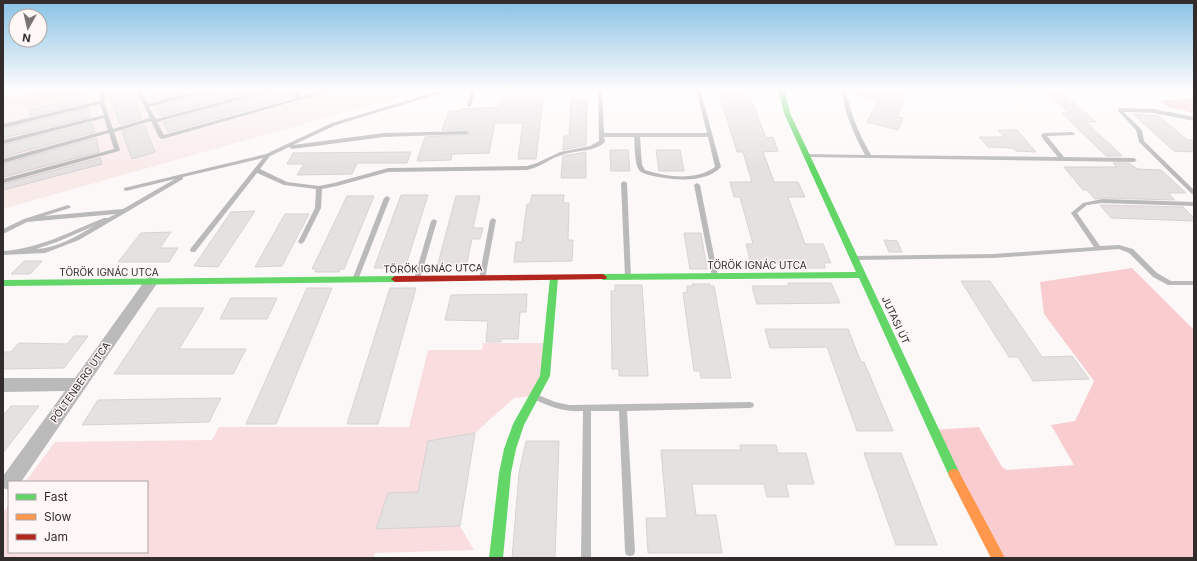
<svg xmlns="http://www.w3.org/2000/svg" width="1197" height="561" font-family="Inter,sans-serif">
<rect width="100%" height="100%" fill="#fdf8f8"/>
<path fill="#faebeb" d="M3 89H426L3 209Z"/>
<path fill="#faddde" d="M29 89H96L93 93 23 108 22 104 3 107V97L25 95Z
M483 343H549L535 396 514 398 475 433 460 526 474 550 375 553 374 558H3V513L9 504V552H147V482H25L55 442 212 440 219 427H409L428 350H482Z"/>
<path fill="#f9cdcf" d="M1194 98V113L1169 107 1159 101Z
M1132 268 1194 330V558H994L932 430 979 427 1002 467 1007 470 1074 465 1051 425 1075 421 1094 381 1044 314 1040 282Z"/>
<path fill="#e5e1e1" stroke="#d7d3d3" d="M179 89H200L154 101 151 96Z
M217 89H262L161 116 156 107Z
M278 89H289L294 97 168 132 163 122Z
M718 89H742L745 96H750L766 138 773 137 778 151 763 152 774 182H798L805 197H788L805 244H823L831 263H824L825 268H783L782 264H751L746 244H753L740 197H734L730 182H752L743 152H737Z
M853 89H896L894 93 903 96 902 99 905 100 897 117 903 118 898 130 867 122 879 100 852 94Z
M131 91 142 119 120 125 110 96Z
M1048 94H1063L1096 122H1086L1122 156H1106L1062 113H1069Z
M85 97 87 103 30 116V110Z
M501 97H526V99H543L536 159H518L523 123H495L489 153 452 154 451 160 417 161 425 137 470 134 466 130H442L449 111H459L460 109 499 107Z
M571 100H587L586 145 563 150 564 136H569Z
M88 108 91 117 3 138V129Z
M1133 114 1159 116 1187 140H1194V152L1174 151Z
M92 123 95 132 3 157V145Z
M144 125 155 152 132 159 122 131Z
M998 130H1017L1036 152 1016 151 1013 148 988 147 979 137H1004Z
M96 138 99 152 3 177V164Z
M610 150H628L630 171H611Z
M656 150H680L684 171H659Z
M411 152 407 163H357L352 174 297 175 304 164H287L293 153Z
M586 152V178H561L563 156Z
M100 158 102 164 3 190V184Z
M1113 163H1129L1137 169 1161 170 1186 193H1168L1175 200 1102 198 1095 199 1087 190H1083L1064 167H1117Z
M401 195H428L405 268H374Z
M532 195H564L563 203H569L568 240H573L572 261 514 262 516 242H522L527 204H530Z
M347 196H374L344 269H340L339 272H315L316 269H312Z
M456 196H480L473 228H483L480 239H472L466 267H437Z
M1100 205 1183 207 1194 218V221L1111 218Z
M255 211 218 267 194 266 231 212Z
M285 214H309L282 266 255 267Z
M171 232 160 248H178L169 262H118L141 233Z
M684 233H701L707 269H690Z
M884 240 897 241 902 252H889Z
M24 261H42L30 274H11Z
M961 281H990L1042 357 1072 356 1089 379 1033 381 1018 357H1009Z
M788 283H831L840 303 757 304 752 286H789Z
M692 284H710V286H714L731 378H701L700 371H694L683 293 687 292V286H693Z
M615 285H642L648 376H619V369H612L611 291H615Z
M307 288H332L276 424H246Z
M390 288H416L378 424H347Z
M527 294 526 312H520L518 339H501V342H486L488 321 445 320 451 295Z
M231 298H277L267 319H220Z
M158 308H204L179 349H246L233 374H114Z
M765 329H848L861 362H864L893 431H857L827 347 770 348Z
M74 336H88L64 368 3 369V352H11L19 343 67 344Z
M221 398 209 422 82 425 98 400Z
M11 406H39L3 453V416Z
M475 433 460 526 376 529 388 493 418 492 428 441Z
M526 441H559L555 558H512L519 473Z
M740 445H776L778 453H806L814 484H786L789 497H767L764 484H692L696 515H716L722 553H648L646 518H667L661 450H741Z
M864 453H901L937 545H896Z"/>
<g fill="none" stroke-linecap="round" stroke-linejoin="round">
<path fill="#bababb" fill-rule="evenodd" d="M102 89H106L104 102 113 129 150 118 138 93 140 92 142 93 148 104 207 89H216L149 107 156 119 269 89H277L157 122 164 135 297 98 290 89H295L301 97 329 89H337L162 139 159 137 151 121 114 132 120 150 119 151 3 183V179L114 149 109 133 3 163V159L108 130 104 118 3 144V140L104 115 100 104 3 128V124L100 101Z
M446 89H454L336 125 293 145 384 133 466 131 469 133 468 134 384 137 292 149 289 147 270 156 260 169 287 182 319 186 334 183 388 168 527 166 537 163 560 152 590 146 599 141 598 89H602L604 133H707L696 89H700L721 167C705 184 674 180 653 176 650 175 644 174 641 172 634 167 635 145 634 137H604L605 142C594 152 579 150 565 154 552 157 541 167 527 170L388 172 337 186 322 189 321 208 304 242 301 244 298 242 315 208 316 189 284 185 257 173 195 252H191L190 250 191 248 263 158 183 177V179L79 240 45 253 3 255V251C39 249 71 231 104 218H108L116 214 27 222 3 234V229L24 219 68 205 71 207 70 208 44 216 123 209 175 179 126 191 124 190V188L266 154 332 123ZM640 137H708L715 167C696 181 666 177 645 170L642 165ZM94 226C77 236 57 248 36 249L57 242Z
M472 89H476L471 106 469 107 467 106Z
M842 89H846C850 113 859 134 871 155L1058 157 1043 139 1041 135 1044 133 1072 132 1075 134 1074 135 1047 136 1064 157 1134 158 1137 160 1134 162 806 157V155L808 154 865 155C854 134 844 113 842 89Z
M1120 108 1154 109 1194 117V121L1154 113 1124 112 1142 130 1144 141 1194 190V195L1192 194 1139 142 1136 130 1118 111V109Z
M624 181 627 183 631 277 628 279 625 277 621 183Z
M697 183 700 185 718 276 715 278 712 276 694 185Z
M387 196 390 198 358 280 355 282H353L352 280 384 198Z
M1102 199 1194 202V206L1102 203 1087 205 1077 213 1100 246 1119 245 1133 249 1157 273 1171 281H1194V285H1168L1153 277 1129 253 1119 249 994 258 855 260 852 258 855 256 994 254 1094 247 1071 213 1083 203Z
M493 218 496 220 485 279 482 281 479 279 490 220Z
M434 219 437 221 420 279 419 281H415L414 279 431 221Z
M536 394 555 402 569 405 750 402 753 403 754 405 753 407 750 408 627 411 635 551 634 555 630 556 626 555 625 551 619 411H591V558H581L583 411C563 412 551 407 533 399L532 397 533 395Z"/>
<path fill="#bababb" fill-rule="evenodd" d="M151 277 156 279 158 282 156 285 21 482H9V490L3 488V476L65 391 3 392V378H75L146 279Z"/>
<path fill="#63d668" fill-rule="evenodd" d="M778 89H784L790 113 960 474 958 478 954 479 950 478 859 278 603 280 599 277 603 274 856 272 784 113Z
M554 275 558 278 550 376 524 425 516 449 511 473 503 558H489L499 473 504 449 513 424 540 376 550 278Z
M395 276 399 279 395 282 3 286V280Z"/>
<path fill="#ff974d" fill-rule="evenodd" d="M954 469 958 470 1005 558H991L948 474 950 470Z"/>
<path fill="#b3261e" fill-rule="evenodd" d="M603 274 607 277 606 279 395 282 391 279 395 276Z"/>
</g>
<linearGradient id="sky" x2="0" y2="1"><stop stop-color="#88c2e5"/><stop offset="0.53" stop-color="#fefcfc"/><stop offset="1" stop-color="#fefcfc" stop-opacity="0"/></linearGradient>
<rect width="1197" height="168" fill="url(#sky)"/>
<g text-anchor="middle" stroke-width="3" stroke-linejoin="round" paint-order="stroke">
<g font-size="10" fill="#322c2d" stroke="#fff6f6">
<text x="757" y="269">TÖRÖK IGNÁC UTCA</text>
<text transform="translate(433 268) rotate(-1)" y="4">TÖRÖK IGNÁC UTCA</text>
<text x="109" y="276">TÖRÖK IGNÁC UTCA</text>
<text transform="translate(896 320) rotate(65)" y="4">JUTASI ÚT</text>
<text transform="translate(80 382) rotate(-55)" y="4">PÖLTENBERG UTCA</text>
</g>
</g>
<rect width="1197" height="561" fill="none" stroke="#322c2d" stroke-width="8"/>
<rect x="8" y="481" width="140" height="72" fill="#fff6f6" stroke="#ada5a6"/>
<rect x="16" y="494" width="20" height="6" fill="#63d668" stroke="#ada5a6"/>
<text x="44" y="501" font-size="12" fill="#322c2d">Fast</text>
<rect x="16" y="514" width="20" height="6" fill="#ff974d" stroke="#ada5a6"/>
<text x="44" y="521" font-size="12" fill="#322c2d">Slow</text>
<rect x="16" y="534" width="20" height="6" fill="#b3261e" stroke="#ada5a6"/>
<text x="44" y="541" font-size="12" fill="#322c2d">Jam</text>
<g transform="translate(28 28) rotate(188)"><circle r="19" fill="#fff6f6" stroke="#ada5a6"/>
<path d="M0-3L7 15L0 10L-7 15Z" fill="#797374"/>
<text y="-6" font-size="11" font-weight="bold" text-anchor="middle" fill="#322c2d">N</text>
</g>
</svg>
